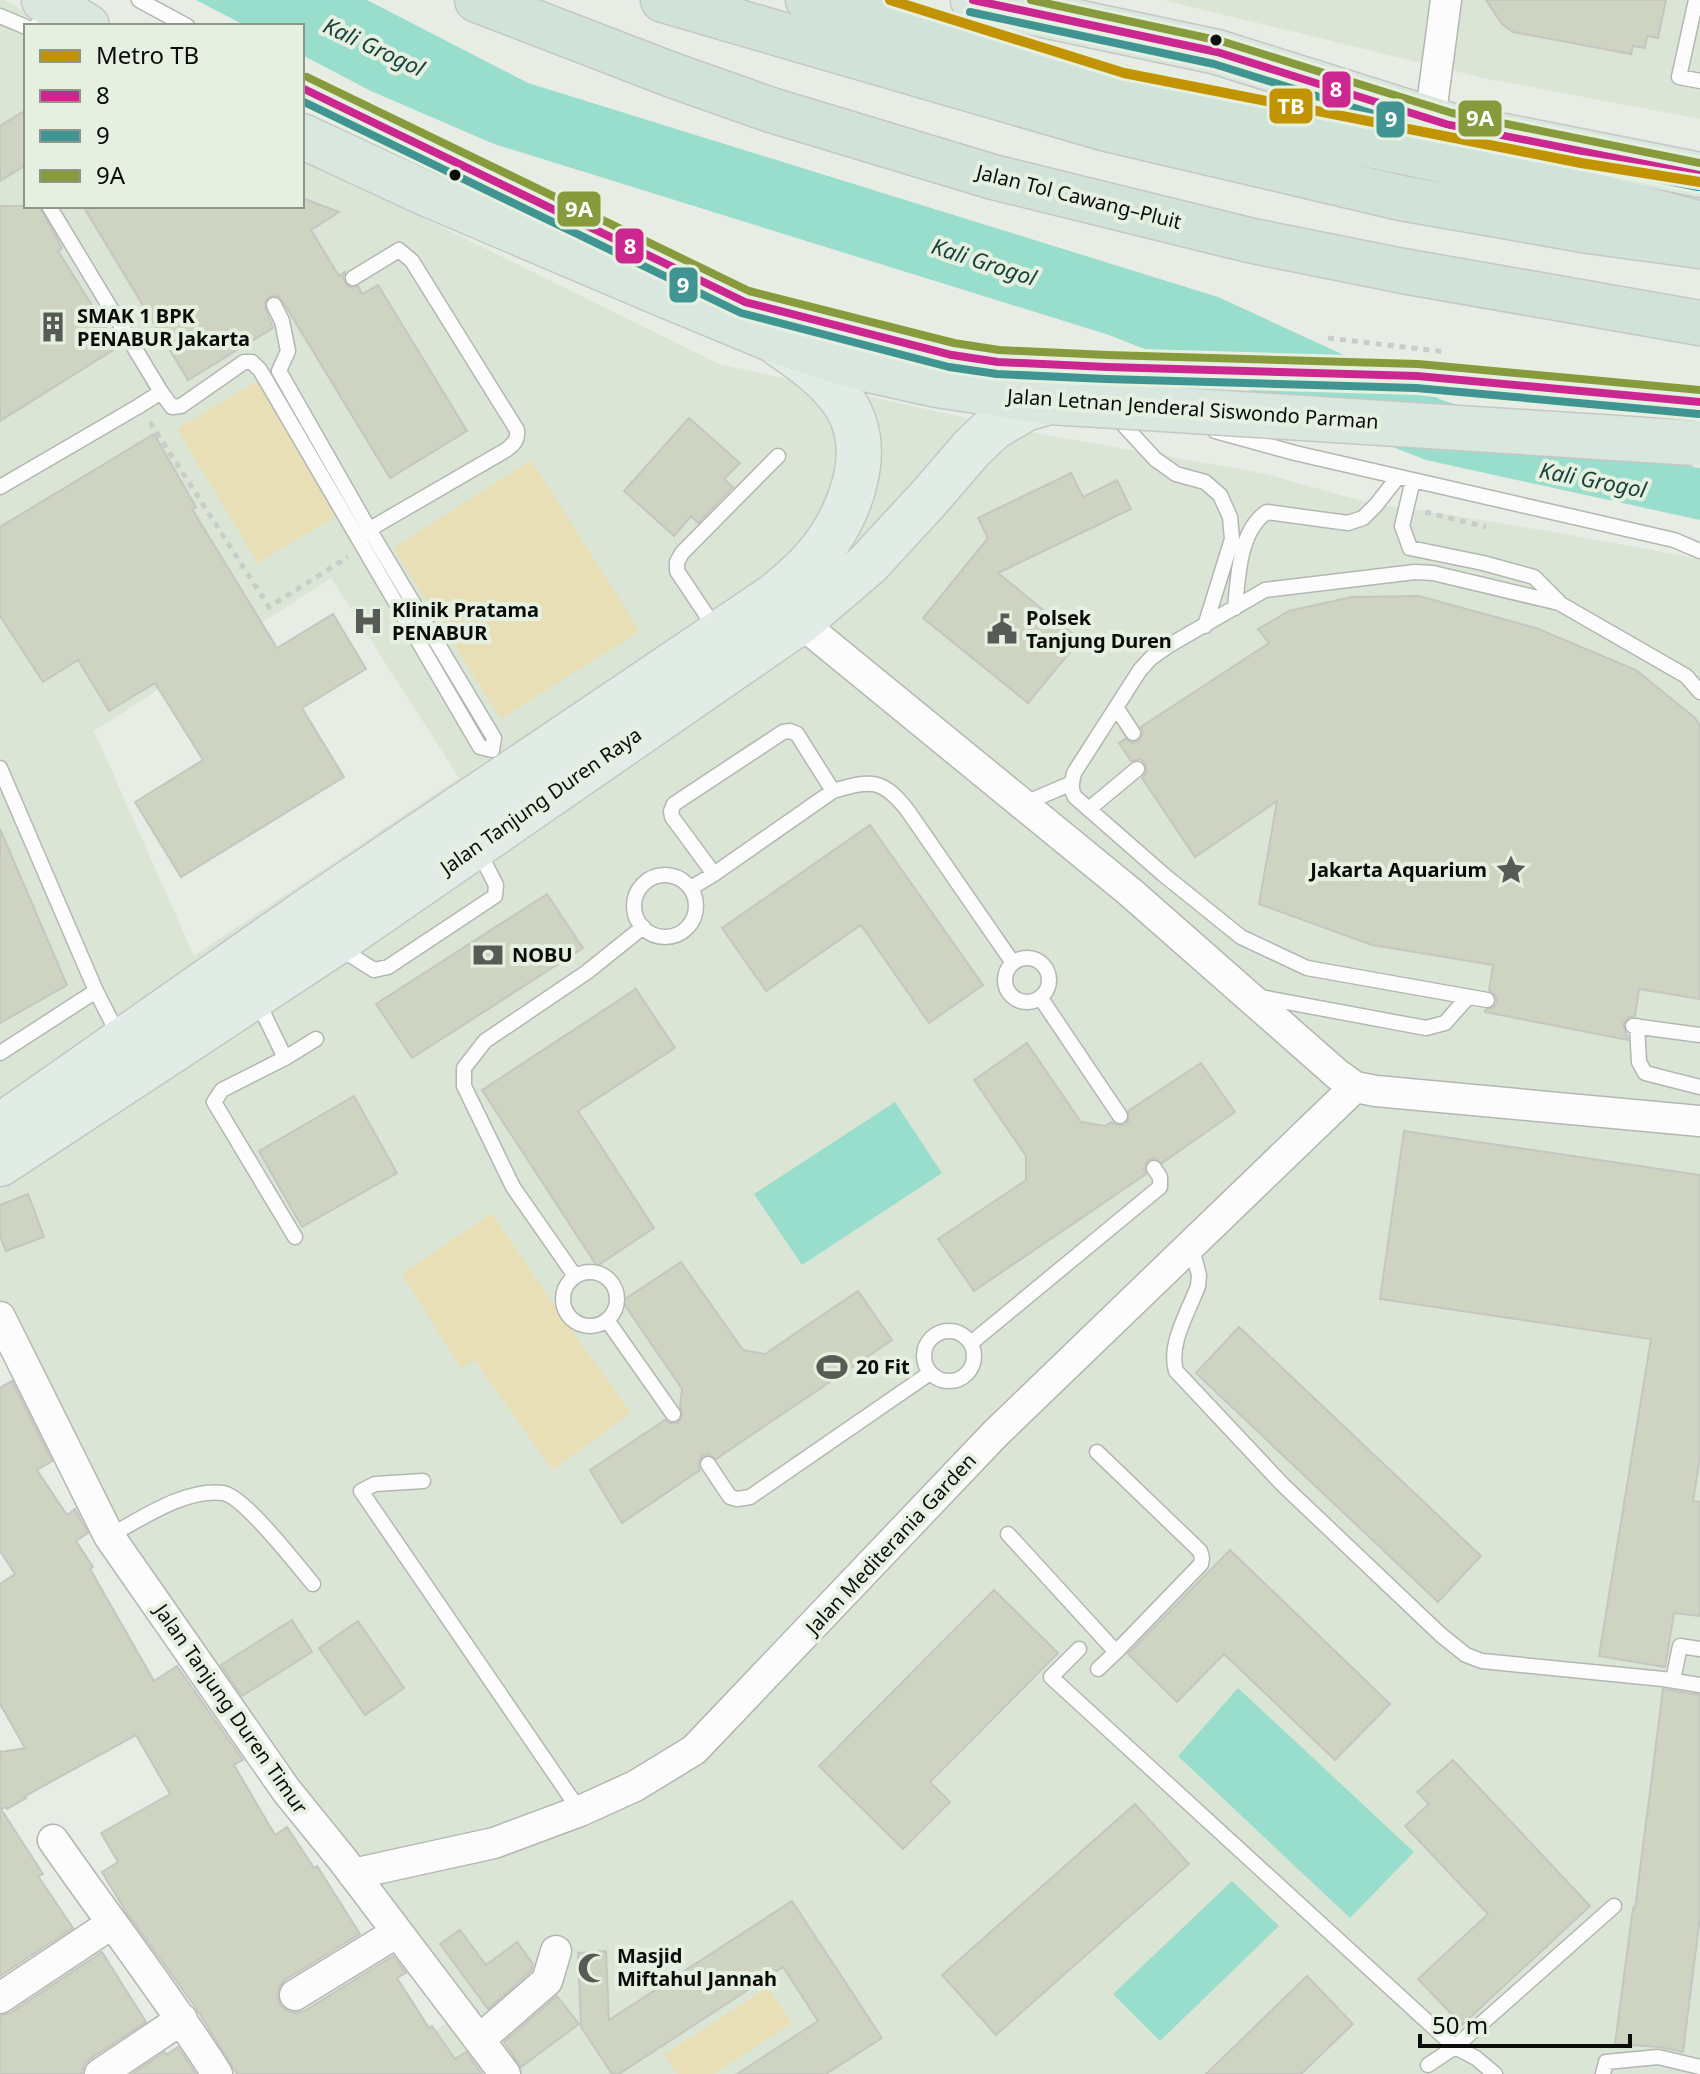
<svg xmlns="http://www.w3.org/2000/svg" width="1700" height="2074" font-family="'Noto Sans',sans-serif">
<rect width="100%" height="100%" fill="#e7ece4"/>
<path fill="#dbe5d6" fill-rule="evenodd" d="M0 0H5L48 26H26V206H302V158L719 364 1046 435 1262 473 1376 505 1407 508 1571 535 1700 559V2074H374L463 2011 218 1708 0 1317ZM331 578 459 778 194 956 94 731Z
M1163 0H1700V119L1483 78Z"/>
<path fill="#e8dfb7" d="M257 381 338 515 258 563 177 429Z
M531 460 640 631 501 719 393 548Z
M492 1213 554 1305 631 1413 552 1470 475 1360 461 1368 402 1274Z
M768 1987 792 2023 714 2074H677L664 2055Z"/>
<path fill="#99ddcd" d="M196 0H367L528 83 1218 297 1442 400 1605 452 1700 468V520L1426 460 1109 335 494 144 371 91 302 55V26H246Z
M895 1102 942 1173 802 1265 754 1194Z
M1238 1688 1414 1852 1350 1918 1178 1756Z
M1232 1881 1279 1926 1160 2041 1113 1994Z"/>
<path fill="#cfd3c1" stroke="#c4c7c0" stroke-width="2" d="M1486 0H1666L1658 38 1647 36 1645 48 1633 46 1631 54 1513 32 1502 24Z
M26 110V165L0 181V126Z
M302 198 339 212 311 230 339 276 345 272 343 279 348 286 352 288 358 286 362 294 378 285 467 431 390 478 280 297 270 296 264 304 273 328 188 380 83 206H302Z
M0 206H39L62 248 58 251 118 347 0 421Z
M689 418 740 463 724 479 733 487 698 523 691 516 674 536 624 491Z
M154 434 196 507 192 509 277 648 333 614 366 669 302 708 344 777 181 877 135 802 203 760 155 683 109 711 78 660 43 682 0 616V527Z
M1071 473 1083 497 1117 480 1131 509 998 573 1080 640 1028 703 923 618 988 538 978 518Z
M1419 596 1536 628 1636 670 1694 717 1700 725V999L1639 989 1635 1016 1629 1017 1623 1024 1628 1040 1485 1012V1010L1494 1007 1497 1002 1496 996 1489 990 1493 965 1372 945 1259 904 1277 801 1195 857 1142 778 1147 772 1145 763 1140 759 1131 761 1119 743 1125 739 1133 743 1139 741 1143 733 1141 727 1269 643 1258 629 1289 611 1351 597Z
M870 825 983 985 929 1023 861 925 766 991 722 928Z
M0 829 67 985 0 1023Z
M547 894 583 948 412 1058 376 1004Z
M636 989 675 1048 578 1111 654 1228 597 1266 482 1090Z
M1027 1043 1081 1122 1105 1126 1112 1122 1116 1125H1125L1129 1120 1128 1111 1201 1063 1235 1112 1162 1163 1154 1158 1148 1160 1144 1168 1146 1174 974 1291 938 1239 1026 1180V1156L974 1080Z
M354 1096 397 1173 302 1227 259 1151Z
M1404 1131 1700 1175V1458L1693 1501 1700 1502V1616L1674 1613 1665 1667 1599 1656 1651 1339 1380 1299Z
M28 1194 44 1237 6 1251 0 1236V1205Z
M681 1262 743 1350 765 1354 858 1291 892 1340 716 1459 708 1454 702 1456 698 1464 700 1470 622 1523 590 1470 665 1420 670 1423H678L683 1414 680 1407 682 1389 622 1301Z
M1239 1327 1481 1556 1438 1602 1196 1373Z
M12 1381 52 1461 37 1470 67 1515 75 1509 88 1533 76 1541 93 1567 90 1569 154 1681 177 1666 243 1760 234 1765 275 1835 287 1827 314 1868 317 1866 360 1934 285 1980 280 1986 277 1995 280 2005 286 2010 295 2013 304 2011 393 1956 406 1973 397 1978 429 2028 432 2026 455 2059 466 2052 482 2074H237L196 2008 126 1912 102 1872 118 1862 101 1833 170 1794 136 1735 25 1796 26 1798 7 1809 6 1807 1 1809 43 1874 38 1876 73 1928 0 1976V1751L1 1752 25 1748 0 1704V1584L15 1574 0 1551V1388Z
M1230 1550 1390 1704 1335 1760 1224 1654 1177 1702 1128 1654Z
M994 1590 1058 1653 930 1782 950 1802 903 1849 819 1766Z
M292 1620 312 1652 242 1696 221 1665Z
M358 1621 404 1688 365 1715 319 1648Z
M1663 1689 1700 1695V1917L1683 2052 1660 2047 1615 2044 1633 1908 1635 1909Z
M1453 1760 1590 1906 1462 2025 1418 1979 1488 1914 1405 1826 1429 1804 1417 1792Z
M1135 1804 1189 1864 996 2035 942 1975Z
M792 1901 882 2038 826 2074H737L818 2021 783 1967 619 2074H612L581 2027 578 1953 606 1951 609 2020Z
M460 1930 486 1965 517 1942 533 1964 531 1971 488 2009 440 1944Z
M102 1952 146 2022 90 2059 84 2065 82 2074H0V2016L10 2013Z
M1307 1976 1353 2024 1301 2074H1206Z
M557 1996 579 2024 521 2067 504 2042Z
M178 2047 196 2074H132L165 2052 166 2055Z"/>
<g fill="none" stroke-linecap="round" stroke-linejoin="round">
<g stroke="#b3b7b1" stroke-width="17">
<path id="service" d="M139 0 187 26
M1696 0 1679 77 1700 81
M0 16 26 27
M36 26 55 12
M302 88 745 302 952 355 998 362 1107 367 1417 376 1700 402
M49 206 161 392 172 407 181 406 244 362H252L260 370 480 747 492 750 494 738 369 529 279 371 288 351 282 321 274 305
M353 278 399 250 412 261 517 430C518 440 514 444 506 450L363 533
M1121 422 1155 459 1176 474 1205 482 1220 495 1230 517 1232 539 1205 626
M1215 431 1295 453 1674 540 1700 551
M1413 480 1402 526 1410 548 1483 563 1534 577 1559 602
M0 487 139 406 161 392
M1235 608C1238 578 1239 530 1267 512L1348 523 1363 518 1376 505 1398 477
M715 628 677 571V562L682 553 778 456
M1116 707 1133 733
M0 768 96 991 120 1038
M1023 804 1072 783
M1089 809 1137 769
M714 874 672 817 671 811 674 804 783 732 790 731 797 734 833 791
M634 906a31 31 0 1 1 62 0a31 31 0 1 1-62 0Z
M691 888 714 874 833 791C872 779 883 779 908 811L1013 963
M338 947 374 970 388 967 495 896 496 885 478 850
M1005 980a22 22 0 1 1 44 0a22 22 0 1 1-44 0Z
M1040 997 1120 1116
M1260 997 1426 1028 1445 1023 1468 997
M257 1000 285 1058 222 1090 214 1102 295 1237
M1487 1000 1307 968 1241 937 1164 875 1075 797C1070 789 1072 782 1074 773L1140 670 1151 658 1168 646 1265 590 1415 572 1433 573 1559 603 1686 676 1700 692
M1633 1026 1700 1035
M1637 1026 1639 1062 1645 1073 1700 1087
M0 1053 96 991
M285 1058 316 1039
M1191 1245 1199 1275 1198 1286C1189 1311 1168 1343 1176 1371L1283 1485 1441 1635 1466 1655 1482 1661 1663 1679 1700 1685
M563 1299a27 27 0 1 1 54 0a27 27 0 1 1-54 0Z
M575 1276 513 1187 464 1086V1068L485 1041 587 972 643 927
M607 1320 673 1414
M924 1356a25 25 0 1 1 50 0a25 25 0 1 1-50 0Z
M971 1343 1160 1187V1177L1154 1168
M708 1464 730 1497 737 1499 750 1497 930 1373
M423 1481 375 1484 361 1491 580 1811
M1008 1534 1116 1652 1201 1564 1202 1558 1200 1551 1097 1452
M109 1536C141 1519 185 1488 223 1493 244 1496 297 1565 313 1584
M1079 1649 1051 1677 1455 2047 1428 2065
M1098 1669 1116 1652
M1673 1680 1680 1646 1700 1649
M1495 2074 1476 2058 1455 2047 1614 1906
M1603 2074 1606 2062 1658 2057 1700 2067"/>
</g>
<g stroke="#b3b7b1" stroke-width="33">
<path id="minor" d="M1430 120 1446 0
M786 609 800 622 1130 892 1337 1074 1355 1087 1376 1091 1700 1121
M0 1317 109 1536 286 1790 342 1859 505 2074
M53 1840C107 1918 166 1993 217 2074
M353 1874 494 1843 580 1811 635 1786 694 1750 995 1434 1355 1087
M295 1995 396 1933
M0 1998 111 1924
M479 2040 547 1981 556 1951
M100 2074 182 2019"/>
</g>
<g stroke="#c5c7c4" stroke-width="47">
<path id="primary" d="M0 1126 310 909 774 596C788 584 802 573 814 559 848 520 875 455 847 407 831 380 805 362 780 345
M0 1164 334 944 800 622 868 564 928 499 972 448 993 428 1025 409 1049 402"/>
</g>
<g stroke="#c5c7c4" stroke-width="47">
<path id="trunk" d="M44 0 87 26
M973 0 1217 52 1449 125 1700 175
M302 136 427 194 662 294 771 339 856 367 937 385 1049 402 1100 405"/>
</g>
<g stroke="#c5c7c4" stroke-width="47">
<path id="motorway" d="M477 0 672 75 771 110 993 177 1253 241 1403 271 1700 323
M663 0 1103 128 1401 198 1589 231 1700 246
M808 0 1192 108 1528 178 1697 223"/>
</g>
<path stroke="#caccc9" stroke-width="5" stroke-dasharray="6 6" stroke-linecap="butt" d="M1328 338 1446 352
M150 422 269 607 348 557
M1425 512 1486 527"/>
<use href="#service" stroke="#fbfcfb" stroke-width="14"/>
<use href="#minor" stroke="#fbfcfb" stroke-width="30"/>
<use href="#primary" stroke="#e1ece6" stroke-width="44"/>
<use href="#trunk" stroke="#d9e7df" stroke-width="44"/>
<use href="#motorway" stroke="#d1e2d8" stroke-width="44"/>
<g stroke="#c5c7c4" stroke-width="47" stroke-linecap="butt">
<path id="trunk-bridge" d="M1100 405 1694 443"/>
</g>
<use href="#trunk-bridge" stroke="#d9e7df" stroke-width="44"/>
<g stroke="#e6f0e1" stroke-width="14">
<path id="bus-1" d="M973 0 1217 52 1449 125 1700 175
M302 88 745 302 952 355 998 362 1107 367 1417 376 1700 402"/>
</g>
<g stroke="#e6f0e1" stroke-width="14">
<path id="bus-2" d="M970 12 1214 64 1447 137 1698 187
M302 101 741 313 949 367 997 374 1106 379 1416 388 1699 414"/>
</g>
<g stroke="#e6f0e1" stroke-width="14">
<path id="bus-3" d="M1031 0 1221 41 1452 113 1700 163
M307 77 749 291 954 343 999 350 1107 355 1418 364 1700 390"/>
</g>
<use href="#bus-1" stroke="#cc2790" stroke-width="8"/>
<use href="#bus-2" stroke="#409592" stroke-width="8"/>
<use href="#bus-3" stroke="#879b3c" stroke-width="8"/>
<g stroke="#e6f0e1" stroke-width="16">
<path id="metro-1" d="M890 0 1124 73 1581 163 1700 182"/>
</g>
<use href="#metro-1" stroke="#c29302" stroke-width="10"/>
</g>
<defs>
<g id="building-bare" transform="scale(2.4)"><path d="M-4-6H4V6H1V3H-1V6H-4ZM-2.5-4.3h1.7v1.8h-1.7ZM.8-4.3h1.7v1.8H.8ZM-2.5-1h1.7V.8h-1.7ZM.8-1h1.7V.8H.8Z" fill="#575b56" stroke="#e6f0e1" stroke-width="2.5" paint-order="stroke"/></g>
<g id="hospital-bare" transform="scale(2.4)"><path d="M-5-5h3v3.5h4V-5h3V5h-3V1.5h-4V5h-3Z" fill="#575b56" stroke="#e6f0e1" stroke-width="2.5" paint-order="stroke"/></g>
<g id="civic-bare" transform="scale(2.4)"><path d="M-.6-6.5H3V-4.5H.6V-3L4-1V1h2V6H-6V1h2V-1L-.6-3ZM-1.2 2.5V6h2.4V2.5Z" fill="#575b56" stroke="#e6f0e1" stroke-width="2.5" paint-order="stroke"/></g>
<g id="sight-bare" transform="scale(2.4)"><path d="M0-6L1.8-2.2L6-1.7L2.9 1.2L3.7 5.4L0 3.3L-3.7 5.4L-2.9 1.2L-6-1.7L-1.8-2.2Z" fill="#575b56" stroke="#e6f0e1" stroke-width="2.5" paint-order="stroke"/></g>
<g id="bank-bare" transform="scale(2.4)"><path d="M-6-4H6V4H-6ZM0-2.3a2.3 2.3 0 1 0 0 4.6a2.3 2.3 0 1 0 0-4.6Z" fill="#575b56" stroke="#e6f0e1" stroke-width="2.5" paint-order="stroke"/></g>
<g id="stadium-bare" transform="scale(2.4)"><path d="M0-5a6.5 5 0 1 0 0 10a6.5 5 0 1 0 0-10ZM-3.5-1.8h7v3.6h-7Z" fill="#575b56" stroke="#e6f0e1" stroke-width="2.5" paint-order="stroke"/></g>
<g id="mosque-bare" transform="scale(2.4)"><path d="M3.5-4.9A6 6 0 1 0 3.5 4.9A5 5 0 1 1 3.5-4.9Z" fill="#575b56" stroke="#e6f0e1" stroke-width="2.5" paint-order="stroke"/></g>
</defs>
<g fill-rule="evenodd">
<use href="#building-bare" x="53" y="327"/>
<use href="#hospital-bare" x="368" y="621"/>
<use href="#civic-bare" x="1002" y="629"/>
<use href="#sight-bare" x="1511" y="870"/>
<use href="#bank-bare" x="488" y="955"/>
<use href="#stadium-bare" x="832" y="1367"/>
<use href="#mosque-bare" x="593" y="1968"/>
</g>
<g fill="#0a0d09" stroke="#e6f0e1" stroke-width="3">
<circle cx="1216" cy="40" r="7"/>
<circle cx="455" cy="175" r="7"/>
</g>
<g text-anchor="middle" stroke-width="8" stroke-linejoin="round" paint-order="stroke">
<g font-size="20" fill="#0a0d09" stroke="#e6f0e1">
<text transform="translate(1079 197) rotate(14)" y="7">Jalan Tol Cawang–Pluit</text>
<text transform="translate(1193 409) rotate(4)" y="7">Jalan Letnan Jenderal Siswondo Parman</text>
<text transform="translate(541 801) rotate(-35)" y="7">Jalan Tanjung Duren Raya</text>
<text transform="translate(891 1544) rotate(-47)" y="7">Jalan Mediterania Garden</text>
<text transform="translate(231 1709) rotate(55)" y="7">Jalan Tanjung Duren Timur</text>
</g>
<g font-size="20" font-weight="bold" fill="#0a0d09" stroke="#e6f0e1" text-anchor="start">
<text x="77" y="323">SMAK 1 BPK<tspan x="77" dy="23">PENABUR Jakarta</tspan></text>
<text x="392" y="617">Klinik Pratama<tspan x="392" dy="23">PENABUR</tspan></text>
<text x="1026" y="625">Polsek<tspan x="1026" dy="23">Tanjung Duren</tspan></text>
<text x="1487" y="877" text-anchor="end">Jakarta Aquarium</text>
<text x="512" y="962">NOBU</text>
<text x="856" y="1374">20 Fit</text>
<text x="617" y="1963">Masjid<tspan x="617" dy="23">Miftahul Jannah</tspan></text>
</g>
<g font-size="22" font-style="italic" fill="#18433b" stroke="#e6f0e1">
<text transform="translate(374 47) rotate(25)" y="8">Kali Grogol</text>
<text transform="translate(984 262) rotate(18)" y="8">Kali Grogol</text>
<text transform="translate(1593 480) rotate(11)" y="8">Kali Grogol</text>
</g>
</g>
<g stroke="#e6f0e1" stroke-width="3">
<rect x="1321" y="70" width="31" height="39" rx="8" fill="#cc2790"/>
<rect x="1268" y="87" width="46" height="38" rx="8" fill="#c29302"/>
<rect x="1457" y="99" width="46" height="39" rx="8" fill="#879b3c"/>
<rect x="1375" y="100" width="31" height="39" rx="8" fill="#409592"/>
<rect x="556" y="190" width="46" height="38" rx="8" fill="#879b3c"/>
<rect x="614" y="227" width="31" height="38" rx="8" fill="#cc2790"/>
<rect x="668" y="266" width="31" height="38" rx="8" fill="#409592"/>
</g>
<g font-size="22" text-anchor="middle" font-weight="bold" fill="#fff">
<text x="1336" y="97">8</text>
<text x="1291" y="114">TB</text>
<text x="1480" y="126">9A</text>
<text x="1391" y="127">9</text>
<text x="579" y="217">9A</text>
<text x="630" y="254">8</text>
<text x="683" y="293">9</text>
</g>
<rect x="24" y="24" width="280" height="184" fill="#e6f0e1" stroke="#8e958b" stroke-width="2"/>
<rect x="40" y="50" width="40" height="12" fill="#c29302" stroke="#8e958b" stroke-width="2"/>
<text x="96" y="64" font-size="24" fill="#0a0d09">Metro TB</text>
<rect x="40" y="90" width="40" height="12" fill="#cc2790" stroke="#8e958b" stroke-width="2"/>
<text x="96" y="104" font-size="24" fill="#0a0d09">8</text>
<rect x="40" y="130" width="40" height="12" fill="#409592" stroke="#8e958b" stroke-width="2"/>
<text x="96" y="144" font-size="24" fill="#0a0d09">9</text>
<rect x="40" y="170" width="40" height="12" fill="#879b3c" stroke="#8e958b" stroke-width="2"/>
<text x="96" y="184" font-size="24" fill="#0a0d09">9A</text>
<path d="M1420 2034v12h210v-12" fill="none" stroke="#0a0d09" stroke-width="4"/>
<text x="1432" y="2034" font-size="24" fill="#0a0d09" stroke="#e6f0e1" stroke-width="6" paint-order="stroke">50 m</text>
</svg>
